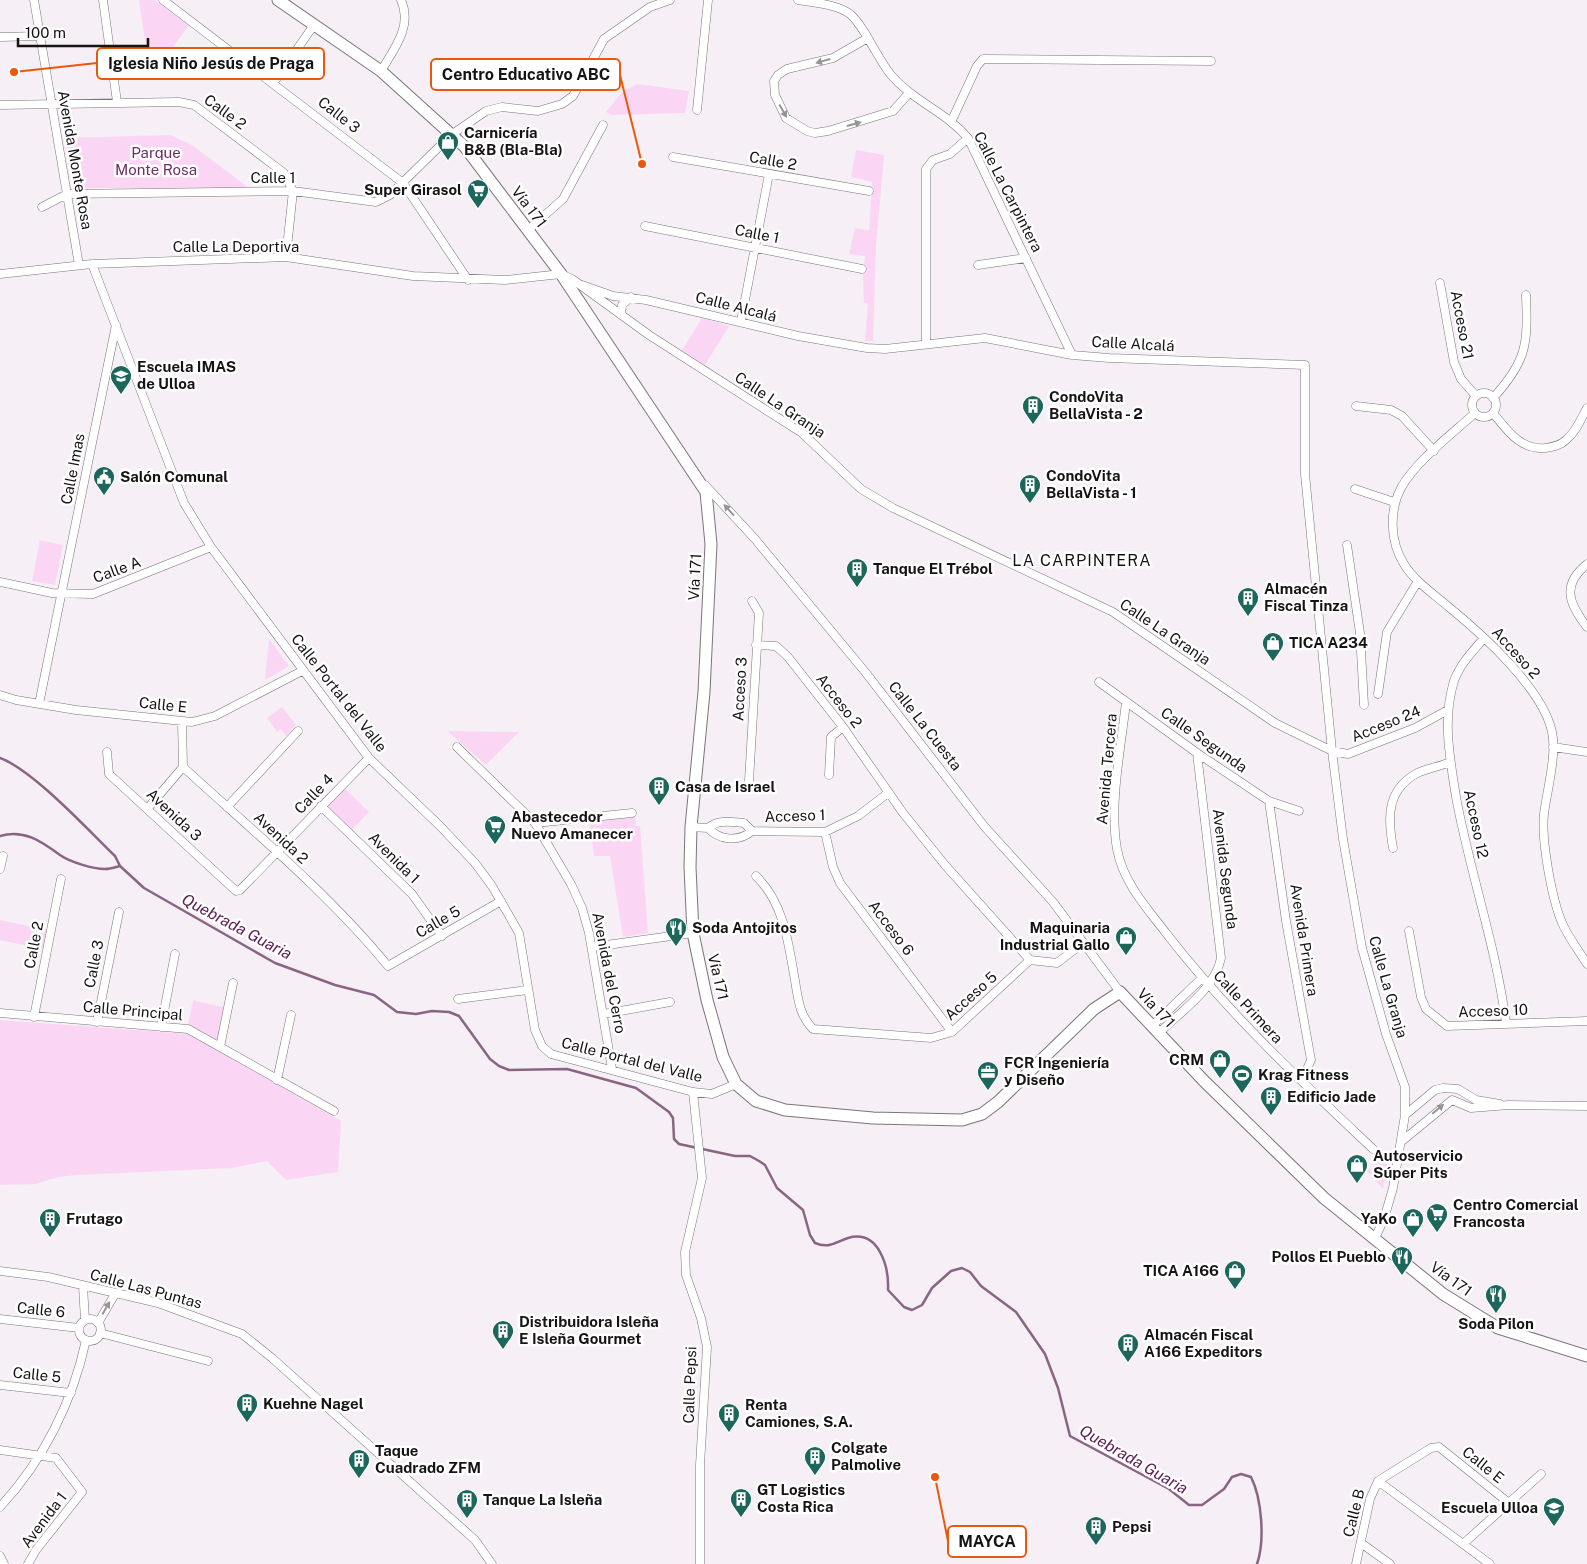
<svg xmlns="http://www.w3.org/2000/svg" width="1587" height="1564" font-family="'Public Sans',sans-serif">
<rect width="100%" height="100%" fill="#f6eff5"/>
<path fill="#fbd6f4" d="M139 0H155L189 25 168 54 146 47Z
M638 84 689 91 685 113 612 115 606 112 623 91Z
M170 135 192 145 249 188H73L64 138Z
M856 150 884 155 876 246 873 341H865L868 304 864 303 863 276 865 256 849 254 855 228 869 230 872 182 851 177Z
M702 318 729 326 705 365 682 350Z
M40 540 63 545 55 585 32 581Z
M269 639 289 666 265 680Z
M282 707 296 725 286 736 281 729 277 732 267 718Z
M447 731 519 732 486 765Z
M343 787 369 812 352 830 326 805Z
M635 817 636 826H640L648 933 623 937 610 856H594L589 821Z
M0 920 47 930 43 949 0 940Z
M193 1000 225 1008 218 1042 188 1025Z
M0 1020 189 1034 341 1121 338 1172 286 1180 267 1161 231 1168 77 1175 58 1177 36 1184 0 1185Z
M1389 1152 1383 1189 1367 1171Z"/>
<g fill="none" stroke-linecap="round" stroke-linejoin="round">
<path stroke="#8a6583" stroke-width="2.5" d="M0 758C33 770 88 830 115 856L120 866 144 888 275 963 335 985 374 995 397 1012 416 1014 432 1011 449 1012 459 1016 490 1059 499 1066 509 1070 567 1069 636 1088 669 1112 673 1118 674 1139 679 1144 735 1156H750L759 1161 765 1165 777 1188 803 1210 810 1235 815 1243C829 1249 835 1242 848 1238 879 1229 889 1267 888 1290L904 1307 912 1310 922 1305 932 1288 951 1271 962 1268 970 1272 981 1286 1016 1312 1045 1354 1058 1388 1070 1436 1169 1489 1189 1505H1202L1224 1489 1232 1477 1241 1474 1251 1477C1262 1499 1265 1541 1257 1564
M0 836C24 829 41 841 60 855 70 862 93 869 105 869 110 869 116 867 120 866"/>
<g stroke="#7b747a" stroke-width="9">
<path id="street" d="M34 0 79 265
M103 0 117 102
M163 0 403 183 468 280
M798 0C814 3 837 4 850 14 865 27 877 58 891 75 913 101 946 112 968 138L1072 355
M0 37 40 36
M866 39 833 58 787 69 778 75 774 81 775 95 786 118 807 131 815 133 828 131 893 111 909 93
M381 71C394 49 413 26 401 0
M274 82 314 25
M0 105 179 102 194 105 284 173 293 191 286 257
M697 110 708 0
M952 120 977 66 983 59 1211 61
M673 157 869 191
M42 207 67 194 293 191 376 202 390 195 451 135 486 111 502 107 538 111 562 104 573 96 604 39 650 7 670 0
M645 226 862 269
M528 230 563 199 603 125
M92 264 184 503 211 547 369 758 440 826 475 863 492 886 519 933 535 1030 542 1046 551 1054 693 1092 712 1094 736 1084
M978 265 1026 258
M0 274 92 264 286 257 413 276 505 280 561 274 572 279 649 335 802 433 861 489 893 508 1113 612 1275 723 1332 751 1348 754 1415 728 1448 710
M1440 283 1454 362 1461 379 1476 396
M582 285 613 296 646 300 798 336 867 348 885 349 985 338 1072 355 1109 358 1305 365V474L1332 751 1343 839 1362 948 1386 1034 1405 1087V1115L1393 1188 1384 1219 1375 1238
M621 315 622 305 631 297
M741 321 769 174
M926 344V169L933 160 950 154 968 138
M1472 405a12 12 0 1 1 24 0a12 12 0 1 1-24 0Z
M1493 398C1527 361 1528 344 1526 295
M1356 406 1391 410 1402 416 1434 451
M1475 413C1452 434 1416 461 1401 488 1389 511 1390 542 1404 564 1415 582 1434 594 1450 608 1483 635 1543 689 1552 732 1557 755 1547 790 1544 814 1541 840 1552 901 1563 925 1569 938 1579 951 1587 964
M1493 413C1507 430 1520 450 1545 448 1552 447 1560 446 1566 440 1576 432 1581 419 1587 408
M705 485 755 539 866 673 984 826 1053 902 1120 992
M1355 489 1394 502
M1347 545 1360 633 1364 705
M1587 564C1561 585 1569 604 1587 627
M0 582 52 593 93 594 211 547
M1484 638C1473 651 1460 664 1454 681 1442 720 1450 758 1456 797 1470 873 1496 946 1506 1023
M756 645 776 646 788 657 843 727 903 813 945 865 1030 960 952 1032 931 1038 813 1029C798 1014 798 996 794 975 788 940 783 902 756 876
M1099 682 1197 753 1269 801 1299 811
M1378 694 1387 632 1418 581
M0 695 16 700 76 710 192 722 215 716 302 671
M1126 702C1121 748 1109 804 1117 849 1123 882 1146 907 1166 933 1227 1012 1300 1080 1373 1149
M39 704 116 325
M182 721 183 767C253 831 328 893 388 966L501 901
M457 747 535 823 571 884 582 908 589 933 612 1069
M1553 747 1587 752
M107 752 109 774 236 891 240 890 369 758
M829 775 831 737 843 727
M749 781 759 613 752 601
M1269 801 1286 921 1311 1060 1307 1069 1296 1076
M321 806 412 894 442 936
M227 807 298 731
M148 808 183 767
M535 823 632 813
M691 827 708 828C720 841 739 842 752 831L825 832 858 816 888 793
M708 828C718 819 732 822 744 823L752 831
M825 832 833 867 840 883 952 1032
M1393 848C1388 820 1386 792 1414 775 1422 769 1440 767 1450 762
M0 869 3 856
M1409 931 1421 997 1426 1009 1447 1026 1587 1021
M592 947 693 933
M1030 960 1057 963 1083 943
M458 999 528 990
M0 1013 188 1029 334 1111
M604 1014 670 1002
M34 1017 61 879
M97 1022 119 912
M1152 1026 1202 978
M161 1027 175 954
M1159 1033C1180 1012 1215 989 1221 958L1197 753
M220 1047 233 983
M277 1080 291 1015
M693 1092 702 1178 685 1252 686 1275 701 1318 707 1347 700 1465V1564
M1405 1115 1435 1090 1443 1088 1458 1089 1476 1100 1500 1104
M1402 1141 1452 1100 1471 1108 1509 1105 1587 1106
M0 1271 48 1277 158 1303 242 1334 272 1358 475 1540 492 1564
M83 1286 85 1320
M0 1319 79 1328
M79 1330a11 11 0 1 1 22 0a11 11 0 1 1-22 0Z
M98 1323 115 1294
M100 1333 208 1361
M0 1385 71 1393
M0 1450 56 1458 82 1492 36 1550 28 1564
M1378 1481 1490 1564
M0 1507C43 1461 73 1401 86 1340
M1361 1543 1390 1564
M1463 1544 1541 1474
M0 1556 4 1564
M1356 1564 1370 1499 1378 1481 1431 1448 1439 1447 1509 1503"/>
</g>
<g stroke="#7b747a" stroke-width="13">
<path id="secondary" d="M278 0 381 71 465 147 561 274 706 492 711 544 704 692 691 827 690 867 693 933 707 1000 723 1057 736 1084 756 1101 785 1110 873 1118 962 1120 982 1114 998 1102 1094 1009 1120 992 1204 1081 1324 1198 1443 1294 1498 1328 1587 1356"/>
</g>
<use href="#street" stroke="#fff" stroke-width="8"/>
<use href="#secondary" stroke="#fff" stroke-width="11"/>
</g>
<defs><path id="oneway-solid" d="M-6-.8H1V-3.2L6.5 0L1 3.2V.8H-6Z" transform="scale(1.25)"/></defs>
<g fill="#969596">
<use href="#oneway-solid" transform="translate(823 61) rotate(164)"/>
<use href="#oneway-solid" transform="translate(783 111) rotate(60)"/>
<use href="#oneway-solid" transform="translate(854 124) rotate(-15)"/>
<use href="#oneway-solid" transform="translate(729 510) rotate(-132)"/>
<use href="#oneway-solid" transform="translate(1438 1109) rotate(-40)"/>
<use href="#oneway-solid" transform="translate(106 1308) rotate(-60)"/>
</g>
<defs>
<g id="shop-pin" transform="scale(1.125)"><path d="M0 17L-7.5 6A9.5 9.5 0 1 1 7.5 6Z" fill="#1c665c" stroke="#fff"/><path d="M-5-2.5h2.3a2.7 3.5 0 0 1 5.4 0H5L5.5 6h-11ZM-1.5-2.5h3a1.5 2.3 0 0 0-3 0Z" fill="#fff"/></g>
<g id="supermarket-pin" transform="scale(1.125)"><path d="M0 17L-7.5 6A9.5 9.5 0 1 1 7.5 6Z" fill="#1c665c" stroke="#fff"/><path d="M-6-5.5h2.5l.6 2H6L4.5 2H-2.5L-4.4-4H-6ZM-1.5 3.2a1.3 1.3 0 1 0 .1 0ZM3 3.2a1.3 1.3 0 1 0 .1 0Z" fill="#fff"/></g>
<g id="school-pin" transform="scale(1.125)"><path d="M0 17L-7.5 6A9.5 9.5 0 1 1 7.5 6Z" fill="#1c665c" stroke="#fff"/><path d="M0-5L7-2L0 1L-7-2ZM-4 1L0 2.5L4 1V4Q0 6-4 4Z" fill="#fff"/></g>
<g id="building-pin" transform="scale(1.125)"><path d="M0 17L-7.5 6A9.5 9.5 0 1 1 7.5 6Z" fill="#1c665c" stroke="#fff"/><path d="M-4-6H4V6H1V3H-1V6H-4ZM-2.5-4.3h1.7v1.8h-1.7ZM.8-4.3h1.7v1.8H.8ZM-2.5-1h1.7V.8h-1.7ZM.8-1h1.7V.8H.8Z" fill="#fff"/></g>
<g id="civic-pin" transform="scale(1.125)"><path d="M0 17L-7.5 6A9.5 9.5 0 1 1 7.5 6Z" fill="#1c665c" stroke="#fff"/><path d="M-.6-6.5H3V-4.5H.6V-3L4-1V1h2V6H-6V1h2V-1L-.6-3ZM-1.2 2.5V6h2.4V2.5Z" fill="#fff"/></g>
<g id="restaurant-pin" transform="scale(1.125)"><path d="M0 17L-7.5 6A9.5 9.5 0 1 1 7.5 6Z" fill="#1c665c" stroke="#fff"/><path d="M-5-6h1v4h1v-4h1v4h1v-4h1v5L-1.5 .5V6h-2V.5L-5-1ZM5-6V6H3V1.5H1.5Q1.5-4 5-6Z" fill="#fff"/></g>
<g id="office-pin" transform="scale(1.125)"><path d="M0 17L-7.5 6A9.5 9.5 0 1 1 7.5 6Z" fill="#1c665c" stroke="#fff"/><path d="M-6-3h4V-5.5h4V-3h4V5H-6ZM-1-4.5V-3h2v-1.5ZM-6 0V1H6V0Z" fill="#fff"/></g>
<g id="stadium-pin" transform="scale(1.125)"><path d="M0 17L-7.5 6A9.5 9.5 0 1 1 7.5 6Z" fill="#1c665c" stroke="#fff"/><path d="M0-5a6.5 5 0 1 0 0 10a6.5 5 0 1 0 0-10ZM-3.5-1.8h7v3.6h-7Z" fill="#fff"/></g>
</defs>
<g fill-rule="evenodd">
<use href="#shop-pin" x="448" y="142"/>
<use href="#supermarket-pin" x="478" y="190"/>
<use href="#school-pin" x="121" y="376"/>
<use href="#building-pin" x="1033" y="406"/>
<use href="#civic-pin" x="104" y="477"/>
<use href="#building-pin" x="1030" y="485"/>
<use href="#building-pin" x="857" y="569"/>
<use href="#building-pin" x="1248" y="598"/>
<use href="#shop-pin" x="1273" y="643"/>
<use href="#building-pin" x="659" y="787"/>
<use href="#supermarket-pin" x="495" y="826"/>
<use href="#restaurant-pin" x="676" y="928"/>
<use href="#shop-pin" x="1126" y="937"/>
<use href="#shop-pin" x="1220" y="1060"/>
<use href="#office-pin" x="988" y="1072"/>
<use href="#stadium-pin" x="1242" y="1075"/>
<use href="#building-pin" x="1271" y="1097"/>
<use href="#shop-pin" x="1357" y="1165"/>
<use href="#supermarket-pin" x="1437" y="1214"/>
<use href="#building-pin" x="50" y="1219"/>
<use href="#shop-pin" x="1413" y="1219"/>
<use href="#restaurant-pin" x="1402" y="1257"/>
<use href="#shop-pin" x="1235" y="1271"/>
<use href="#restaurant-pin" x="1496" y="1295"/>
<use href="#building-pin" x="503" y="1331"/>
<use href="#building-pin" x="1128" y="1344"/>
<use href="#building-pin" x="247" y="1404"/>
<use href="#building-pin" x="729" y="1414"/>
<use href="#building-pin" x="815" y="1457"/>
<use href="#building-pin" x="359" y="1460"/>
<use href="#building-pin" x="741" y="1499"/>
<use href="#building-pin" x="467" y="1500"/>
<use href="#school-pin" x="1554" y="1508"/>
<use href="#building-pin" x="1096" y="1527"/>
</g>
<g text-anchor="middle" stroke-width="5" stroke-linejoin="round" paint-order="stroke">
<g font-size="15" fill="#161315" stroke="#fff">
<text transform="translate(225 112) rotate(36)" y="5">Calle 2</text>
<text transform="translate(339 115) rotate(38)" y="5">Calle 3</text>
<text transform="translate(75 160) rotate(80)" y="5">Avenida Monte Rosa</text>
<text transform="translate(773 161) rotate(10)" y="5">Calle 2</text>
<text x="273" y="183">Calle 1</text>
<text transform="translate(1008 192) rotate(63)" y="5">Calle La Carpintera</text>
<text transform="translate(529 207) rotate(53)" y="5">Vía 171</text>
<text transform="translate(757 234) rotate(11)" y="5">Calle 1</text>
<text x="236" y="252">Calle La Deportiva</text>
<text transform="translate(736 307) rotate(14)" y="5">Calle Alcalá</text>
<text transform="translate(1462 325) rotate(79)" y="5">Acceso 21</text>
<text transform="translate(1133 344) rotate(3)" y="5">Calle Alcalá</text>
<text transform="translate(780 405) rotate(34)" y="5">Calle La Granja</text>
<text transform="translate(73 469) rotate(-79)" y="5">Calle Imas</text>
<text transform="translate(117 570) rotate(-20)" y="5">Calle A</text>
<text transform="translate(695 577) rotate(-87)" y="5">Vía 171</text>
<text transform="translate(1165 632) rotate(34)" y="5">Calle La Granja</text>
<text transform="translate(1516 653) rotate(48)" y="5">Acceso 2</text>
<text transform="translate(740 689) rotate(-87)" y="5">Acceso 3</text>
<text transform="translate(339 693) rotate(52)" y="5">Calle Portal del Valle</text>
<text transform="translate(839 701) rotate(52)" y="5">Acceso 2</text>
<text transform="translate(163 705) rotate(6)" y="5">Calle E</text>
<text transform="translate(1386 724) rotate(-22)" y="5">Acceso 24</text>
<text transform="translate(925 726) rotate(52)" y="5">Calle La Cuesta</text>
<text transform="translate(1204 740) rotate(35)" y="5">Calle Segunda</text>
<text transform="translate(1107 769) rotate(-85)" y="5">Avenida Tercera</text>
<text transform="translate(314 794) rotate(-46)" y="5">Calle 4</text>
<text transform="translate(174 815) rotate(43)" y="5">Avenida 3</text>
<text transform="translate(795 816) rotate(-2)" y="5">Acceso 1</text>
<text transform="translate(1476 824) rotate(78)" y="5">Acceso 12</text>
<text transform="translate(281 838) rotate(43)" y="5">Avenida 2</text>
<text transform="translate(394 858) rotate(45)" y="5">Avenida 1</text>
<text transform="translate(1225 869) rotate(83)" y="5">Avenida Segunda</text>
<text transform="translate(438 922) rotate(-30)" y="5">Calle 5</text>
<text transform="translate(891 928) rotate(53)" y="5">Acceso 6</text>
<text transform="translate(1304 940) rotate(81)" y="5">Avenida Primera</text>
<text transform="translate(34 945) rotate(-79)" y="5">Calle 2</text>
<text transform="translate(94 964) rotate(-79)" y="5">Calle 3</text>
<text transform="translate(609 973) rotate(79)" y="5">Avenida del Cerro</text>
<text transform="translate(718 977) rotate(77)" y="5">Vía 171</text>
<text transform="translate(1388 987) rotate(74)" y="5">Calle La Granja</text>
<text transform="translate(971 996) rotate(-42)" y="5">Acceso 5</text>
<text transform="translate(1248 1007) rotate(47)" y="5">Calle Primera</text>
<text transform="translate(1156 1008) rotate(47)" y="5">Vía 171</text>
<text transform="translate(133 1011) rotate(5)" y="5">Calle Principal</text>
<text transform="translate(1493 1011) rotate(-2)" y="5">Acceso 10</text>
<text transform="translate(632 1060) rotate(14)" y="5">Calle Portal del Valle</text>
<text transform="translate(1451 1279) rotate(36)" y="5">Vía 171</text>
<text transform="translate(146 1289) rotate(15)" y="5">Calle Las Puntas</text>
<text transform="translate(41 1310) rotate(6)" y="5">Calle 6</text>
<text transform="translate(37 1375) rotate(6)" y="5">Calle 5</text>
<text transform="translate(690 1385) rotate(-88)" y="5">Calle Pepsi</text>
<text transform="translate(1483 1465) rotate(39)" y="5">Calle E</text>
<text transform="translate(1354 1513) rotate(-76)" y="5">Calle B</text>
<text transform="translate(44 1520) rotate(-53)" y="5">Avenida 1</text>
</g>
<g font-size="15" font-weight="bold" fill="#161315" stroke="#fff" text-anchor="start">
<text x="464" y="138">Carnicería<tspan x="464" dy="17">B&amp;B (Bla-Bla)</tspan></text>
<text x="462" y="195" text-anchor="end">Super Girasol</text>
<text x="137" y="372">Escuela IMAS<tspan x="137" dy="17">de Ulloa</tspan></text>
<text x="1049" y="402">CondoVita<tspan x="1049" dy="17">BellaVista - 2</tspan></text>
<text x="1046" y="481">CondoVita<tspan x="1046" dy="17">BellaVista - 1</tspan></text>
<text x="120" y="482">Salón Comunal</text>
<text x="873" y="574">Tanque El Trébol</text>
<text x="1264" y="594">Almacén<tspan x="1264" dy="17">Fiscal Tinza</tspan></text>
<text x="1289" y="648">TICA A234</text>
<text x="675" y="792">Casa de Israel</text>
<text x="511" y="822">Abastecedor<tspan x="511" dy="17">Nuevo Amanecer</tspan></text>
<text x="692" y="933">Soda Antojitos</text>
<text x="1110" y="933" text-anchor="end">Maquinaria<tspan x="1110" dy="17">Industrial Gallo</tspan></text>
<text x="1204" y="1065" text-anchor="end">CRM</text>
<text x="1004" y="1068">FCR Ingeniería<tspan x="1004" dy="17">y Diseño</tspan></text>
<text x="1258" y="1080">Krag Fitness</text>
<text x="1287" y="1102">Edificio Jade</text>
<text x="1373" y="1161">Autoservicio<tspan x="1373" dy="17">Súper Pits</tspan></text>
<text x="1453" y="1210">Centro Comercial<tspan x="1453" dy="17">Francosta</tspan></text>
<text x="66" y="1224">Frutago</text>
<text x="1397" y="1224" text-anchor="end">YaKo</text>
<text x="1386" y="1262" text-anchor="end">Pollos El Pueblo</text>
<text x="1219" y="1276" text-anchor="end">TICA A166</text>
<text x="519" y="1327">Distribuidora Isleña<tspan x="519" dy="17">E Isleña Gourmet</tspan></text>
<text x="1496" y="1329" text-anchor="middle">Soda Pilon</text>
<text x="1144" y="1340">Almacén Fiscal<tspan x="1144" dy="17">A166 Expeditors</tspan></text>
<text x="263" y="1409">Kuehne Nagel</text>
<text x="745" y="1410">Renta<tspan x="745" dy="17">Camiones, S.A.</tspan></text>
<text x="831" y="1453">Colgate<tspan x="831" dy="17">Palmolive</tspan></text>
<text x="375" y="1456">Taque<tspan x="375" dy="17">Cuadrado ZFM</tspan></text>
<text x="757" y="1495">GT Logistics<tspan x="757" dy="17">Costa Rica</tspan></text>
<text x="483" y="1505">Tanque La Isleña</text>
<text x="1538" y="1513" text-anchor="end">Escuela Ulloa</text>
<text x="1112" y="1532">Pepsi</text>
</g>
<g font-size="15" fill="#6d2f65" stroke="#fff">
<text x="156" y="158">Parque<tspan x="156" dy="17">Monte Rosa</tspan></text>
</g>
<g font-size="16" letter-spacing="1" fill="#161315" stroke="#fff">
<text x="1082" y="566">LA CARPINTERA</text>
</g>
<g font-size="16" font-style="italic" fill="#5d2056" stroke="#fff">
<text transform="translate(237 926) rotate(28)" y="6">Quebrada Guaria</text>
<text transform="translate(1134 1459) rotate(30)" y="6">Quebrada Guaria</text>
</g>
</g>
<path fill="none" stroke="#e8590c" stroke-width="2" d="M14 72L97 63M642 164L620 75M935 1477L948 1541"/>
<g fill="#e8590c" stroke="#fff" stroke-width="2">
<circle cx="14" cy="72" r="5"/>
<circle cx="642" cy="164" r="5"/>
<circle cx="935" cy="1477" r="5"/>
</g>
<g fill="#fff" stroke="#e8590c" stroke-width="2">
<rect x="97" y="48" width="227" height="31" rx="5"/>
<rect x="431" y="59" width="189" height="31" rx="5"/>
<rect x="948" y="1526" width="78" height="31" rx="5"/>
</g>
<g font-size="16" text-anchor="middle" font-weight="bold" fill="#161315">
<text x="211" y="69">Iglesia Niño Jesús de Praga</text>
<text x="526" y="80">Centro Educativo ABC</text>
<text x="987" y="1547">MAYCA</text>
</g>
<path d="M18 38v8h130v-8" fill="none" stroke="#161315" stroke-width="2.5"/>
<text x="25" y="38" font-size="15" fill="#161315" stroke="#ffffff" stroke-width="4" paint-order="stroke">100 m</text>
</svg>
